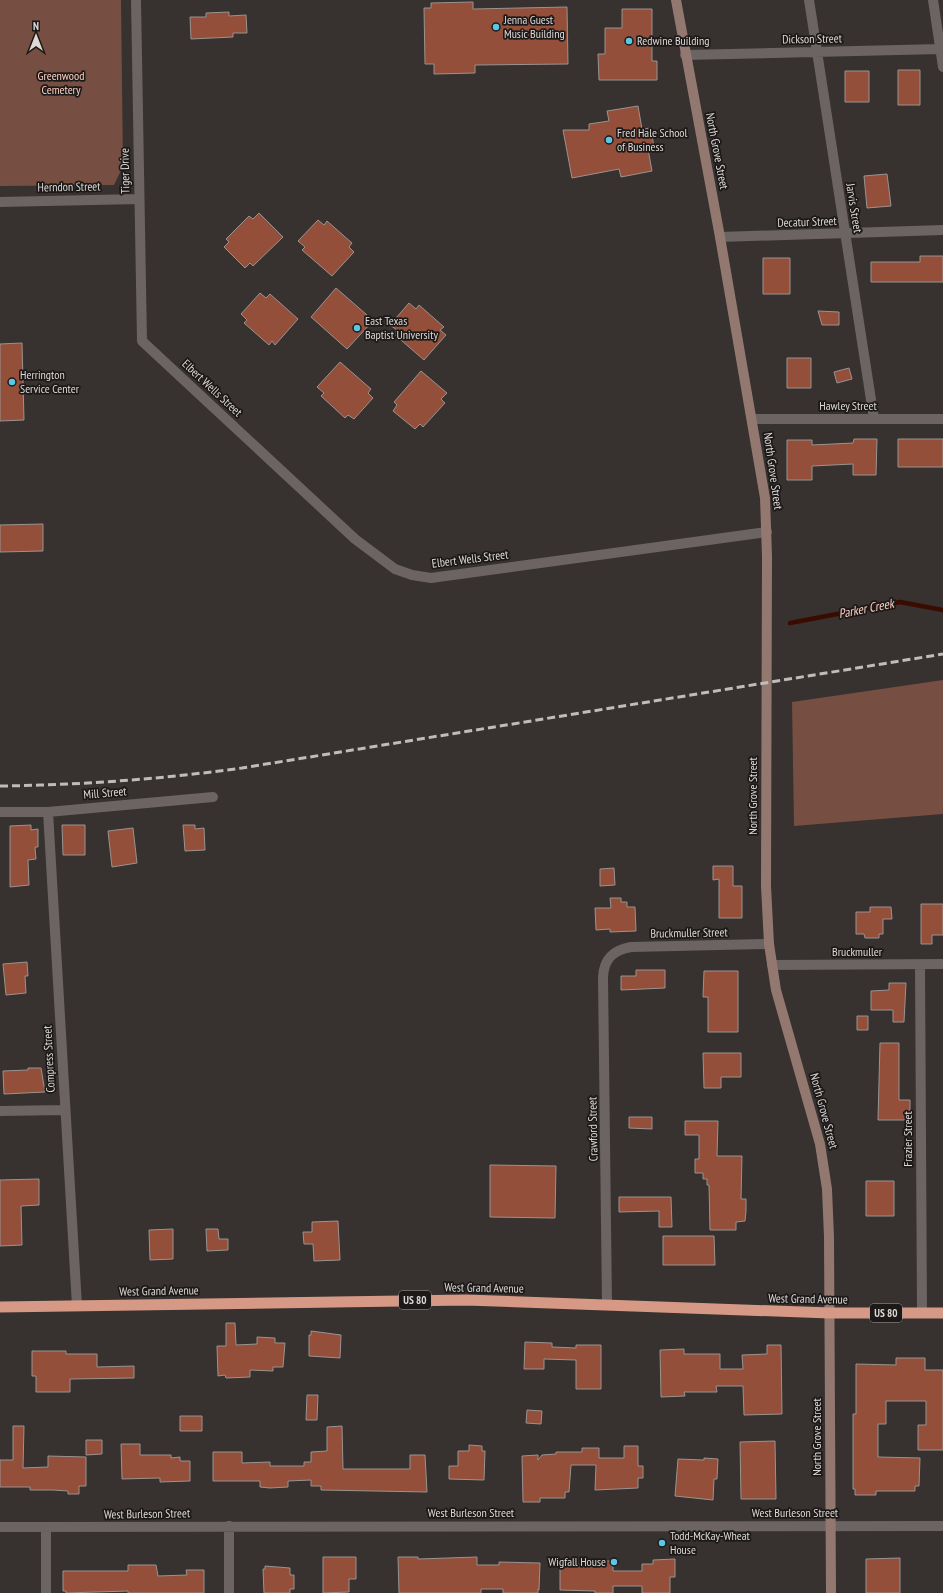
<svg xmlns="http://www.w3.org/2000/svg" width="943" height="1593" font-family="'PT Sans Narrow',sans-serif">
<rect width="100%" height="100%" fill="#37312f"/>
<path fill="#774e42" d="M0 0H121L123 166 114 185 0 186Z
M943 680V814L794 826 792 702Z"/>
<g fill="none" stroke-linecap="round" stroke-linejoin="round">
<path stroke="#3a0b00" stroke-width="4.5" d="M790 623 900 602 943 610"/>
</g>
<path fill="#934f3a" stroke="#9a9391" d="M473 2V9L567 7 568 64 475 65V73L434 74V64H425L424 8H431V3Z
M622 9H652V61H657V80H599L598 54H605V28H622Z
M229 12V16L246 15 247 33H233V37L191 39 190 17H206V13Z
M898 70H920V105H898Z
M845 71H869V102H845Z
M638 106 642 129 651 128 654 148 648 149 652 171 621 177 619 169 572 178 563 130H589V124L609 121 607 111Z
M887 174 891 206 867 208 864 176Z
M259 213 283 237 253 266 250 263 245 268 224 247 229 242 226 239 249 216 253 219Z
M318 220 324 225 327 221 352 243 349 247 354 252 332 276 302 250 305 247 298 241Z
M920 256H943V282H871V262H920Z
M763 258H790V294H763Z
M336 288 367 315 364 319 370 324 347 349 311 317Z
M260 293 266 298 270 294 298 319 275 345 272 341 269 345 244 323 247 320 241 314Z
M409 303 416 309 419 305 444 327 440 330 446 335 424 360 394 334 397 330 390 325Z
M818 311 839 312V325H822Z
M22 343 24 420 0 421V344Z
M787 358H811V388H787Z
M340 362 371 389 368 393 373 398 354 419 348 415 345 418 321 396 324 393 317 387Z
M849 368 852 379 837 383 834 372Z
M421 371 447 393 441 399 445 403 423 427 420 424 415 429 393 411 397 405 394 402Z
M854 439H877L876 475H853V464L812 466V480H787V440H812V445L853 443Z
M898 439H943V467H898Z
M43 524V551L0 552V525Z
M31 825V830L38 829V847H35L36 859 28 860 29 885 10 887V826Z
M62 825H85V855H63Z
M183 825H195V829L204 828 205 850 185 851Z
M133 828 137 863 112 867 108 831Z
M713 866H733V886H742V918H719V879L713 880Z
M614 868 615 885 600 886V869Z
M610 898H621V902H627V907H635L636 931 610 932V929L596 930 595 908H611Z
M921 904H943V935H932V944H921Z
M870 907H891L892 919H883V934H879V938H865L864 934H856V912H870Z
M27 962 28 976H25L26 993 6 995 3 964Z
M636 970H665V988L621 990V976H636Z
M704 971H738V1032H708V997H703Z
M889 983H906L904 1022H893V1010H871V991L889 990Z
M857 1016H868V1030H857Z
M880 1043H899V1100H910V1120H878Z
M703 1053H741V1077H721V1088H704Z
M28 1068H41L45 1092 4 1094 3 1071 28 1070Z
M629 1117H652V1129L629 1128Z
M685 1121H718L717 1156H742L741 1199H746V1211L745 1221 736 1222V1230H710L709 1185H707V1179H703V1173H695V1159H699V1135H685Z
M490 1165 556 1166 555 1218 490 1217Z
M39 1179V1205L21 1206 22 1245 0 1246V1180Z
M866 1181H894V1216H866Z
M619 1197H671L672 1227H659V1211L619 1212Z
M338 1221 340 1260 314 1261 313 1244H304L303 1232H312V1222Z
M173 1229V1259L150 1260 149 1230Z
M206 1229H218L219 1239H228V1250L207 1251Z
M663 1236H714L715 1265H663Z
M226 1323H235L236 1345 257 1344V1337L275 1338V1343H285L283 1367H273V1371L250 1370V1377L226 1378 225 1375 218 1376 217 1346H226Z
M311 1331 341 1335 340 1358 309 1356V1335H311Z
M525 1342 552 1343V1347L576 1348V1345H601V1389H576V1360L544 1359V1369H524Z
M767 1345H781L782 1414 744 1415 743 1386H716L717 1392H684L685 1396 661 1397 660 1350 684 1349V1354H720V1369H743L742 1355 767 1354Z
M32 1351H66V1354H97V1367L134 1366V1378L70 1379V1392H36V1376H32Z
M896 1358H925V1370H943V1450H918V1425H926V1401H886V1424H878V1457L920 1458 919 1486H915V1491H876V1495H855V1489H853V1414H856V1364L896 1365Z
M307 1395H318L317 1420H306Z
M527 1410 542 1411 541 1424 526 1423Z
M180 1416H202V1431H180Z
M13 1426H24L23 1468 48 1467V1456L86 1457V1486H79V1494H68V1491L53 1490H30V1487H0V1460H13Z
M342 1426 343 1469H410V1455H425L427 1492 321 1490V1486H311V1480L288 1481V1487L270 1488 260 1487V1481H213V1452H242V1463L270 1462V1466H304V1462H311V1452L327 1451V1427Z
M86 1440H102V1454L86 1455Z
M775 1441 776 1499H741L740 1442Z
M121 1444H140V1455H171V1458L180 1457V1461H190V1481L160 1482V1478L122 1479Z
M469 1445 482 1446V1451H485L484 1480 449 1479V1466H458V1451H469Z
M624 1446H638V1466H643V1478H638V1488L595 1490 596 1465H571L569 1492H565V1498H540V1502H523L522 1456 538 1455V1460L542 1455 556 1454V1452H582V1448H599V1458H624Z
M704 1458 718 1459 717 1479H714L713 1500 675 1496 678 1459 704 1460Z
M323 1557H356V1579H349V1592L323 1593Z
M398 1557H418V1559L477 1557V1565H499V1562L540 1563 539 1590 538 1589V1593H503V1589H481V1593H399Z
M900 1558V1593H866V1559Z
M675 1559V1577H670V1593H642V1586H613V1593H595V1591L560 1590V1564H595V1561H613V1571H642V1564H653V1560Z
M128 1565H156L158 1576 187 1575 186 1570H204V1593H128V1591L66 1593V1591H63V1571H128Z
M265 1566 290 1568V1575H294V1589H290V1593H264L263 1569H265Z"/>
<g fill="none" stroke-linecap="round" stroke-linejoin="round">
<path stroke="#6b6462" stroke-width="10" d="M136 0 142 341 355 539 395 569 412 575 431 578 767 532
M809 0 874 419
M933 0 943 67
M685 55 940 49
M0 202 139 199
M720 237 943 230
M752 419H943
M0 812H48L213 797
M48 812 77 1306
M772 965 943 964
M920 965 922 1313
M0 1111 65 1110
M607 1305 603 977C604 959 613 950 631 947L769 944
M229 1526V1593
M0 1527 943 1526
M46 1593V1527"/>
<path stroke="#937870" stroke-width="10" d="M676 0 720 237 765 498 767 556 766 886 769 944 776 990 820 1144 827 1189 829 1237 831 1593"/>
<path stroke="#d69986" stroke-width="11" d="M0 1307 466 1300 830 1313H943"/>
<path stroke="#bfbcba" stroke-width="3" stroke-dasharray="8 4" stroke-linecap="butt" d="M0 786C81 785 162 779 242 768L943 654"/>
</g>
<g fill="#5ac8e5" stroke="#1c1918" stroke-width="1.5">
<circle cx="496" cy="27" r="4"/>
<circle cx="629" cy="41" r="4"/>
<circle cx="609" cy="140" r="4"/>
<circle cx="357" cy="328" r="4"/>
<circle cx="12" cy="382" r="4"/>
<circle cx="662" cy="1543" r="4"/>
<circle cx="614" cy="1562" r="4"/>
</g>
<g text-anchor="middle" stroke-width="3.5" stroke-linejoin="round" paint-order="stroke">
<g fill="#1c1918" stroke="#a29f9e" stroke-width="1">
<rect x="399" y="1291" width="32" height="18" rx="3"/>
<rect x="870" y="1304" width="32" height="18" rx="3"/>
</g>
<g font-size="11" font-weight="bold" fill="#dcd9d7">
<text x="415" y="1304">US 80</text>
<text x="886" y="1317">US 80</text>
</g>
<g font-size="12" fill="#dcd9d7" stroke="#1c1918" text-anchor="start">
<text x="504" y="24">Jenna Guest<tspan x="504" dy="14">Music Building</tspan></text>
<text x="637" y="45">Redwine Building</text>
<text x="617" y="137">Fred Hale School<tspan x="617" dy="14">of Business</tspan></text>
<text x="365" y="325">East Texas<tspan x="365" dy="14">Baptist University</tspan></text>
<text x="20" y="379">Herrington<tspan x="20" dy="14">Service Center</tspan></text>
<text x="670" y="1540">Todd-McKay-Wheat<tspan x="670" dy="14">House</tspan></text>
<text x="606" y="1566" text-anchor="end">Wigfall House</text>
</g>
<g font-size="12" fill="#dcd9d7" stroke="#1c1918">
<text transform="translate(812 39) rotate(-1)" y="4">Dickson Street</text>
<text transform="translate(717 151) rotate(79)" y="4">North Grove Street</text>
<text transform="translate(125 171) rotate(-91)" y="4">Tiger Drive</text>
<text transform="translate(69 187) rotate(-1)" y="4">Herndon Street</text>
<text transform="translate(854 208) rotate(81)" y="4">Jarvis Street</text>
<text transform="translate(807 222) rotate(-2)" y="4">Decatur Street</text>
<text transform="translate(212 388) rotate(43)" y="4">Elbert Wells Street</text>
<text x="848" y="410">Hawley Street</text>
<text transform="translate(773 471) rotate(82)" y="4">North Grove Street</text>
<text transform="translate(470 559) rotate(-7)" y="4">Elbert Wells Street</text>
<text transform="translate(105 793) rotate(-5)" y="4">Mill Street</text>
<text transform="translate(753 796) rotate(-90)" y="4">North Grove Street</text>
<text transform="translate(689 933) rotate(-1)" y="4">Bruckmuller Street</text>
<text x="857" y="956">Bruckmuller</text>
<text transform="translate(49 1059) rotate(-93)" y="4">Compress Street</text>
<text transform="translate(824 1111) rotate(75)" y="4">North Grove Street</text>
<text transform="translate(593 1129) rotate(-91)" y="4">Crawford Street</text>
<text transform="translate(908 1139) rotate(-90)" y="4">Frazier Street</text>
<text transform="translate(484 1288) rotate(1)" y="4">West Grand Avenue</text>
<text transform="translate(159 1291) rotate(-1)" y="4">West Grand Avenue</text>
<text transform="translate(808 1299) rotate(1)" y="4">West Grand Avenue</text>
<text transform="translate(817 1437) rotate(-90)" y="4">North Grove Street</text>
<text x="471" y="1517">West Burleson Street</text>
<text x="795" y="1517">West Burleson Street</text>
<text transform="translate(147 1514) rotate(-1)" y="4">West Burleson Street</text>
</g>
<g font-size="12" fill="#fcd1c4" stroke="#1c1918">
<text x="61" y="80">Greenwood<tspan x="61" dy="14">Cemetery</tspan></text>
</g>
<g font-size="13" font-style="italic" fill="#f9cfc2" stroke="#1c1918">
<text transform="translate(866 608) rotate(-11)" y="5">Parker Creek</text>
</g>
</g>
<g transform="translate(36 36)" stroke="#1c1918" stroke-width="3" paint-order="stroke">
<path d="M0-3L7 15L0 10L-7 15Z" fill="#dcd9d7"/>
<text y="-6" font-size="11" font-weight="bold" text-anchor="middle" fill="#dcd9d7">N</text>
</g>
</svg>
